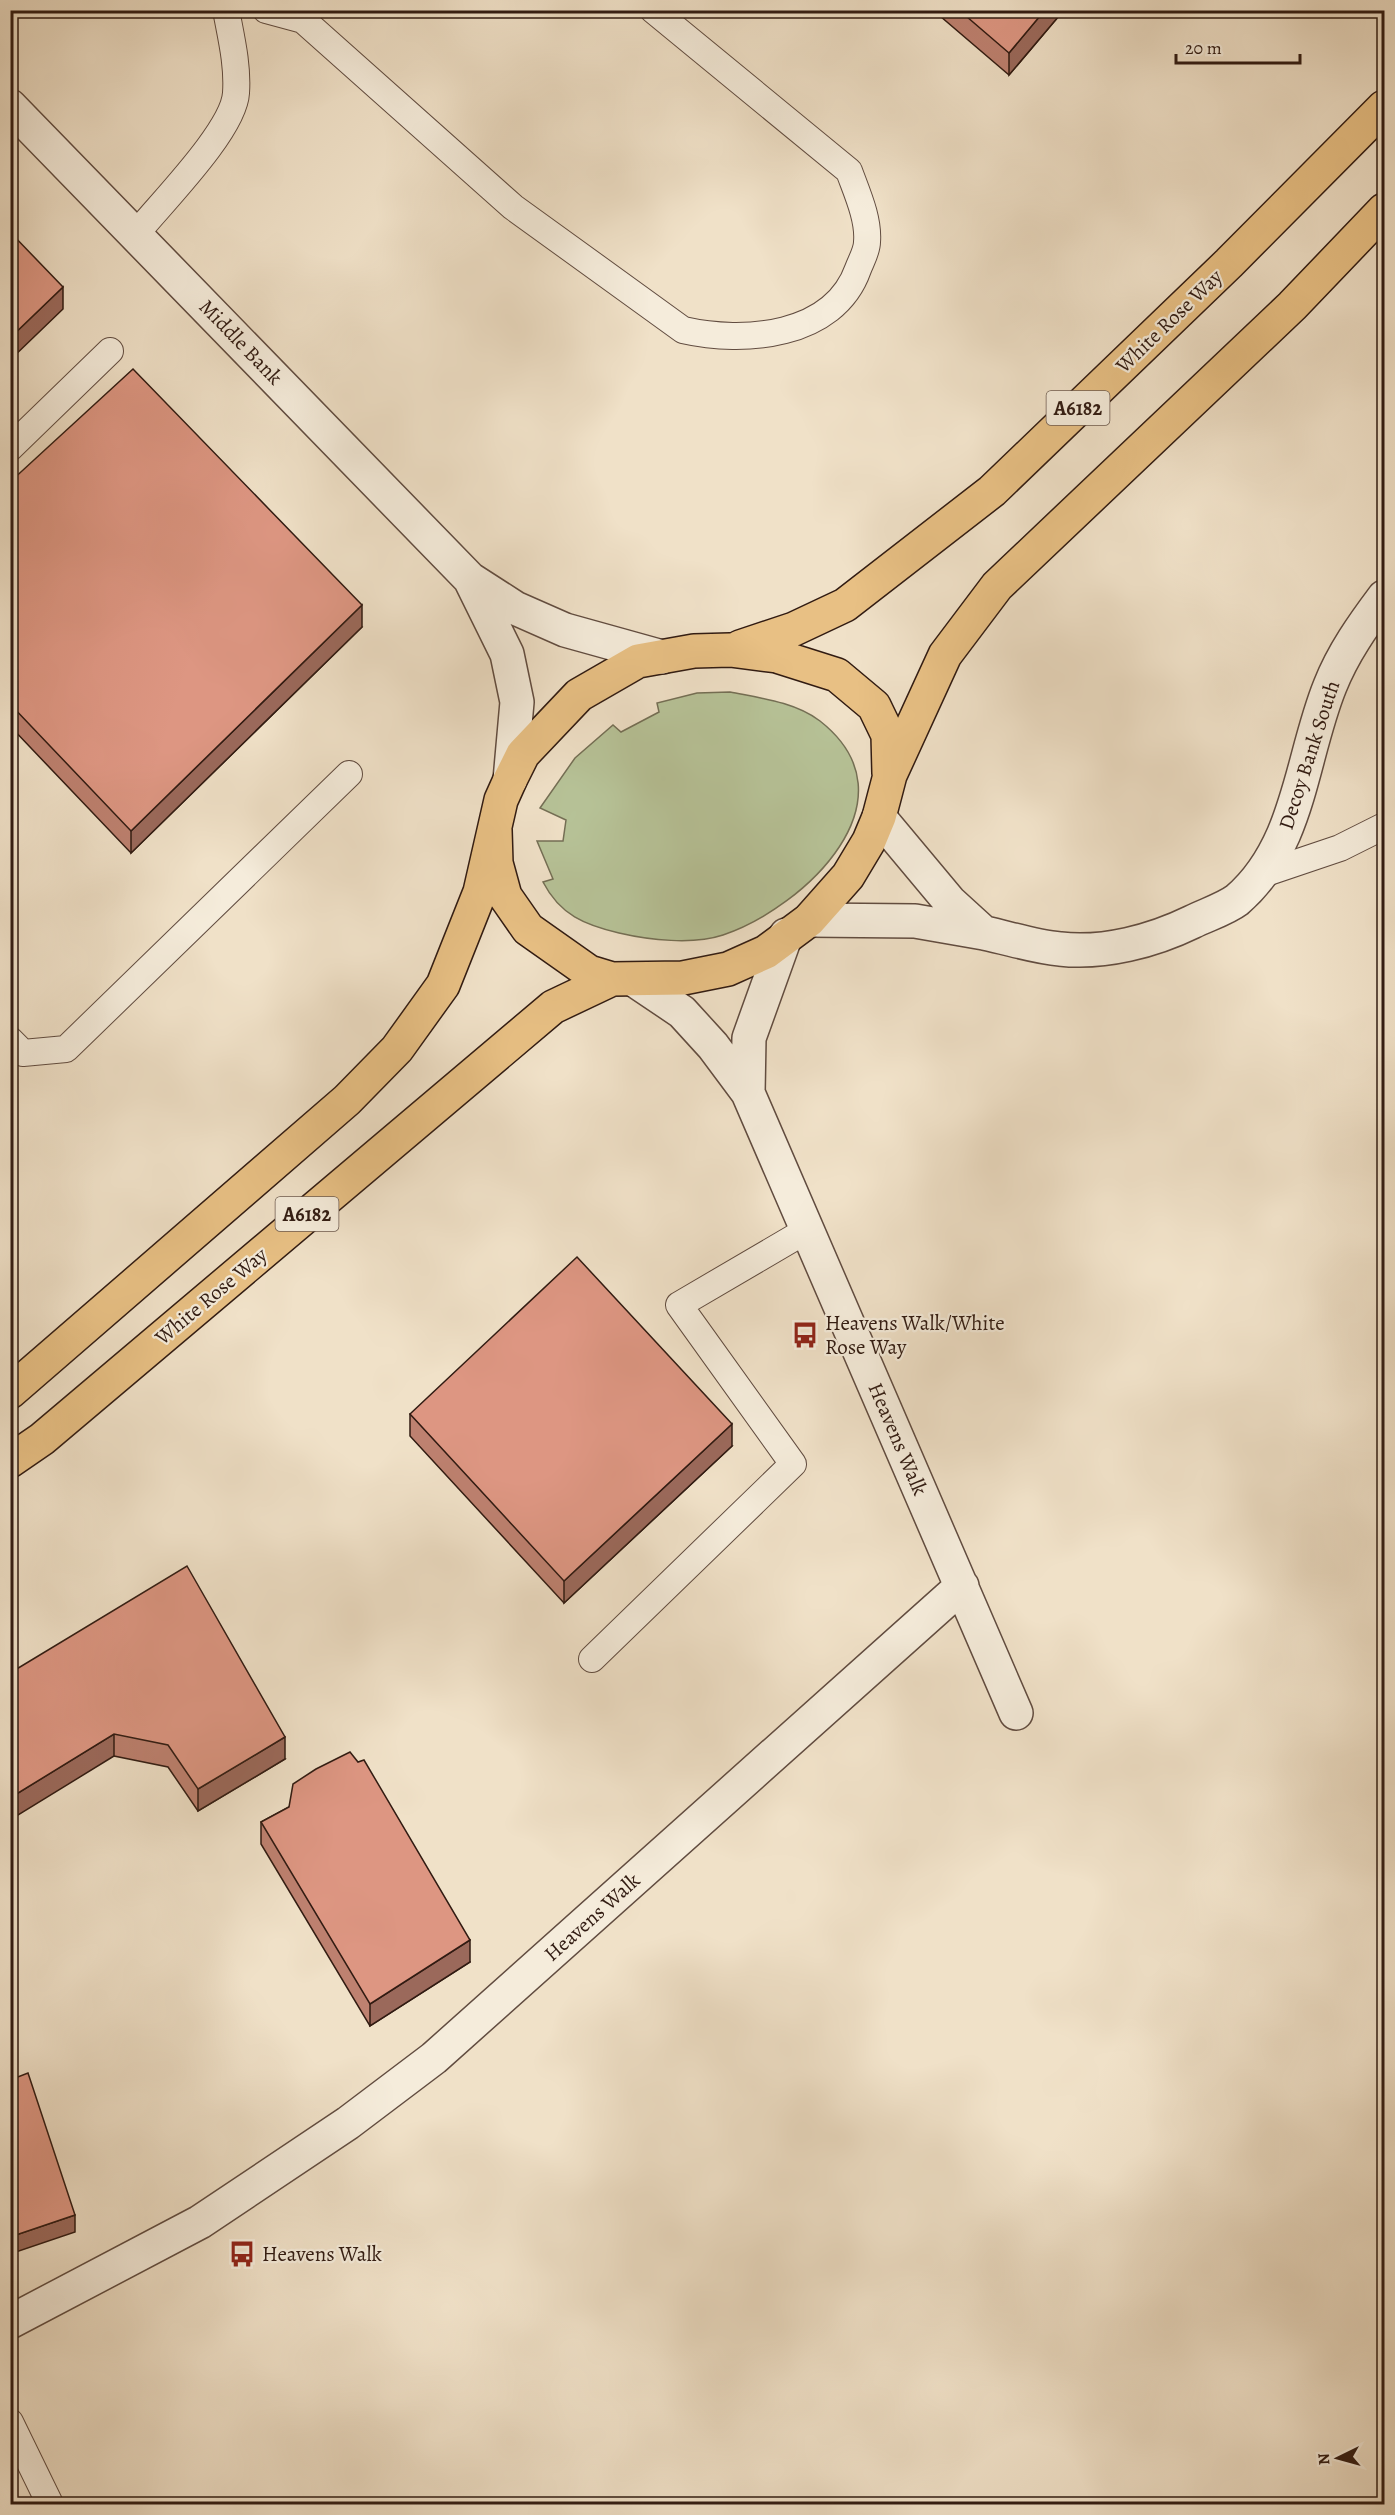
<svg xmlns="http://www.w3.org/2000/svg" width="1395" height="2515" font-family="Alegreya,serif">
<rect width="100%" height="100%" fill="#f0e1c8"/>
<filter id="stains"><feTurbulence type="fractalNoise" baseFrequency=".00333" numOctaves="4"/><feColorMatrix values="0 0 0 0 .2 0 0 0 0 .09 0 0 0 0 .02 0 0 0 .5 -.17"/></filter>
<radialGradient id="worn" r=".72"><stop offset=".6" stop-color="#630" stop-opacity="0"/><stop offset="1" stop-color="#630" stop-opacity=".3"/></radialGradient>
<path fill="#b7c398" stroke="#746f55" stroke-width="1.5" d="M730 692C760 698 795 702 820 721 919 799 805 907 723 935 693 945 649 940 619 933 585 925 560 915 543 882L553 879 537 841H563L566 820 540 808 575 758 613 725 621 732 659 712 657 703 697 693Z"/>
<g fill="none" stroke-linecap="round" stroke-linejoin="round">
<g stroke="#614c40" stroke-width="28">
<path id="lane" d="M266 10 303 20 513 207 683 330C744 344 834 337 858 269 861 261 867 251 867 242 869 219 857 193 849 171L653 10
M136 234C161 203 234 130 236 93 238 65 231 37 226 10
M10 448 110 351
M1260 875 1340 848 1384 826
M10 1040 23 1053 66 1049 349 774
M592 1659 793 1464 679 1305 807 1230
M10 2422 50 2504"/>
</g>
<g stroke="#614c40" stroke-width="36">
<path id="street" d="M10 106 470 579 515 608 565 630 662 657
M470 579 507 654 517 702 510 780
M809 920 915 921 984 933 950 902 879 817
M984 933C1009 938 1035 947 1060 949 1104 954 1153 941 1192 922 1206 915 1225 909 1237 900 1300 846 1301 757 1330 686 1343 653 1363 625 1384 597
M636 981 682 1012 713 1046 748 1093 1016 1713
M748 1093 749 1038 786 935
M10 2322 200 2222 348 2123 434 2058 962 1586"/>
</g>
<g stroke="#311b12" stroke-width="36">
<path id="highway" d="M740 647 794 629 845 605 992 491 1229 263 1384 107
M495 830 496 863 505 896 528 929 589 972 612 979 683 978 728 969 766 952 809 920 848 876 869 841 879 817 890 775 945 655 997 586 1292 306 1384 210
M10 1392 347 1100 397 1049 443 985 480 892 501 800 510 780 523 754 579 695 638 661 694 651 730 650 777 656 837 675 874 706 888 735 889 773
M10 1461 42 1439 553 1007 612 979"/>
</g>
<use href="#lane" stroke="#f5ecdb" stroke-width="26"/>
<use href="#street" stroke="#f5ecdb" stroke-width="33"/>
<use href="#highway" stroke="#e8c084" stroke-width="33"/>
</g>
<path fill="#be8170" stroke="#311b12" stroke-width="1.5" d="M933 10H1064L1009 75Z
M10 482 362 627 131 853 10 726Z
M410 1414 732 1446 564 1603 410 1436Z
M10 1673 285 1759 198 1811 168 1767 114 1756Z
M289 1807 470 1962 370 2026 261 1844V1822Z"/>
<path fill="#9b695b" stroke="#311b12" stroke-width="1.5" d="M1045 10H1064L1009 75V53Z
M63 287V309L10 360V338Z
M362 605V627L131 853V831Z
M732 1424V1446L564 1603V1581Z
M114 1734V1756L10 1820V1798Z
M285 1737V1759L198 1811V1789Z
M470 1940V1962L370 2026V2004Z
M75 2215V2232L10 2254V2237Z"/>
<path fill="#dd9682" stroke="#311b12" stroke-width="1.5" d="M959 10H1045L1009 53Z
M10 232 63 287 10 338Z
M133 369 362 605 131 831 10 704V482Z
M577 1257 732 1424 564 1581 410 1414Z
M187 1566 285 1737 198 1789 168 1745 114 1734 10 1798V1673Z
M350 1752 358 1762 364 1760 470 1940 370 2004 261 1822 289 1807 293 1784 316 1769Z
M28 2073 75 2215 10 2237V2080Z"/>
<defs>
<g id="bus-bare" transform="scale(2.07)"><path d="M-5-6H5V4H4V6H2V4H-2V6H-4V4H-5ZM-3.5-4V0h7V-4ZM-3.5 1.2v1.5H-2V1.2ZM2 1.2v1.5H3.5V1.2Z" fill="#8f2418" stroke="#f5ecdb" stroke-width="2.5" paint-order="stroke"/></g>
</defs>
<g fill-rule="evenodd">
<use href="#bus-bare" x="805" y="1335"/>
<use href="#bus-bare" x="242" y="2254"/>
</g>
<g text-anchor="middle" stroke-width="4.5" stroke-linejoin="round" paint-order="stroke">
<g fill="#f5ecdb" stroke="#6c5a4e" stroke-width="1.5">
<rect x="1046.5" y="391" width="63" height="34" rx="4.5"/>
<rect x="275.5" y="1197" width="63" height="34" rx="4.5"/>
</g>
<g font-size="20" font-weight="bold" fill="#311b12">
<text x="1078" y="415">A6182</text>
<text x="307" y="1221">A6182</text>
</g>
<g font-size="21" fill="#311b12" stroke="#f5ecdb">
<text transform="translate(1169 321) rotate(-44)" y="7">White Rose Way</text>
<text transform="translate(241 342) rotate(46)" y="7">Middle Bank</text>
<text transform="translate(1309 755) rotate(-72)" y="7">Decoy Bank South</text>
<text transform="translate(211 1296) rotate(-40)" y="7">White Rose Way</text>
<text transform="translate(898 1439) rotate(67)" y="7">Heavens Walk</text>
<text transform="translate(592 1917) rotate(-42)" y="7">Heavens Walk</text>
</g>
<g font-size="21" fill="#311b12" stroke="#f5ecdb" text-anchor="start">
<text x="825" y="1330">Heavens Walk/White<tspan x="825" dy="24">Rose Way</tspan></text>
<text x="262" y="2261">Heavens Walk</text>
</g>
</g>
<rect width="1395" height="2515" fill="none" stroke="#f0e1c8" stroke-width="36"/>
<rect x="12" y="12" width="1371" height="2491" fill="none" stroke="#311b12" stroke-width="3"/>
<rect x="18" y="18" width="1359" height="2479" fill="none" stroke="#311b12" stroke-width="1.5"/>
<g transform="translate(1338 2458) rotate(265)" stroke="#f5ecdb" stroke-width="4.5" paint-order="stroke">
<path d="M0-4.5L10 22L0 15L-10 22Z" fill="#311b12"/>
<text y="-9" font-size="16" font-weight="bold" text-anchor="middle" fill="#311b12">N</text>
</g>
<path d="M1176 54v9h124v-9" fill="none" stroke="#311b12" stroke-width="3"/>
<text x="1185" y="54" font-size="18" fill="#311b12" stroke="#f5ecdb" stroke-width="4.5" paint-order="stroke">20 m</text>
<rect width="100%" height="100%" filter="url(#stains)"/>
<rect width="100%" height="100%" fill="url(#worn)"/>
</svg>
